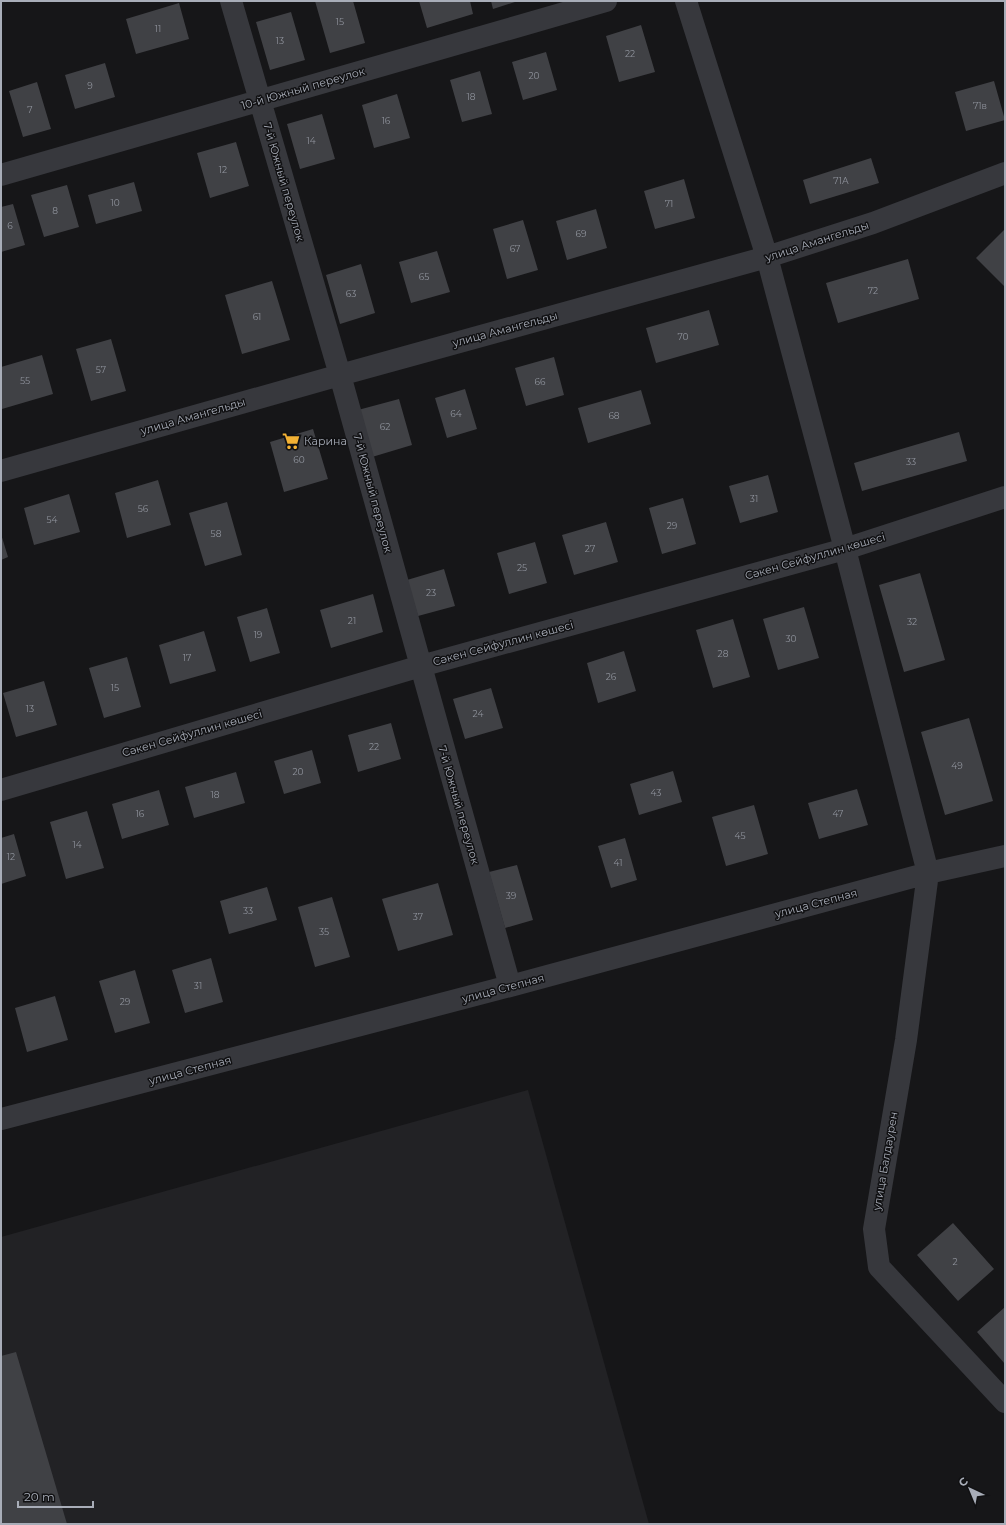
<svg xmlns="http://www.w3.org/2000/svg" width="1006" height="1525" font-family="Montserrat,sans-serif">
<rect width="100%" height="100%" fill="#161618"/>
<path fill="#222225" d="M528 1090 649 1524H1V1237Z"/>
<path fill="#404145" d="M315 1H353L365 43 330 53Z
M419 1H470L473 14 427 28Z
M491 1H518L493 9Z
M179 3 189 39 136 54 126 19Z
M291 12 305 60 270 70 256 22Z
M641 25 655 72 619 82 606 36Z
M546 52 557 90 523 100 512 62Z
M105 63 115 97 75 109 65 75Z
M480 71 492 114 462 122 450 80Z
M994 81 1005 120 966 131 955 92Z
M37 82 51 129 23 137 9 91Z
M397 94 410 138 374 148 362 105Z
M322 114 335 159 300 169 287 124Z
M236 142 249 186 210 198 197 153Z
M871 158 879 183 810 204 803 180Z
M684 179 695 218 655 229 644 191Z
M134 182 142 211 96 224 88 195Z
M67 185 79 227 44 237 31 195Z
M13 204 25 245 1 252V207Z
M596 209 607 248 567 260 556 221Z
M523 220 538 270 507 279 493 229Z
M1005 229V285L1004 286 976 258Z
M437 251 450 292 411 303 399 262Z
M908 259 919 299 838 323 826 283Z
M361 264 375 313 340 324 326 275Z
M272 281 290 340 242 354 225 295Z
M709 310 719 345 656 363 646 328Z
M111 339 126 391 91 401 76 349Z
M42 355 53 394 2 409 1 367Z
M554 357 564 395 526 406 515 368Z
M465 389 477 429 447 438 435 398Z
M641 390 651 424 588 443 578 408Z
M399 399 412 445 372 457 358 410Z
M313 429 328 479 284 492 270 442Z
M959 432 967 461 862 491 854 463Z
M768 475 778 512 740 523 729 486Z
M158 480 171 525 127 538 115 493Z
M69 494 80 532 34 545 24 508Z
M683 498 696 544 662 554 649 508Z
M227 502 242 555 205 566 189 513Z
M606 522 618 562 574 575 562 535Z
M1 534 8 557 1 560Z
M535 542 547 583 509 594 497 553Z
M444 569 455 606 418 616 407 580Z
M920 573 945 660 904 672 879 585Z
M373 594 383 632 331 648 320 610Z
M804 607 819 658 778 670 763 619Z
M267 608 280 653 250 662 237 617Z
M733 619 750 677 713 688 696 630Z
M204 631 216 671 170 684 159 645Z
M624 651 636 691 598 703 587 663Z
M127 657 141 707 104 718 89 668Z
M44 681 57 725 16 737 3 693Z
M491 688 503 728 465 739 453 699Z
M969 718 993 801 945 815 921 732Z
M391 723 401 759 358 772 348 735Z
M312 750 321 783 284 794 274 761Z
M673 771 682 802 639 815 630 784Z
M236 772 245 803 194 818 185 787Z
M857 789 868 825 819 839 808 803Z
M159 790 169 825 122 839 112 804Z
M754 805 768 854 726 866 712 817Z
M87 811 104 868 66 879 50 822Z
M14 834 26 876 1 884V838Z
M625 838 637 880 611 888 598 846Z
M517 865 533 920 505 928 489 872Z
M438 883 453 935 398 951 382 899Z
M267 887 277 920 229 934 220 901Z
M332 897 350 957 315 967 298 907Z
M211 958 223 1002 185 1013 172 970Z
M135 970 150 1023 115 1033 99 981Z
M55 996 68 1040 27 1052 15 1008Z
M953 1223 994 1269 958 1301 917 1255Z
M1005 1307V1364L977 1332Z
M16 1352 67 1524H1V1356Z"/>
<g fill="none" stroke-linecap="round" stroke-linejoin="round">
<path stroke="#37383d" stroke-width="22" d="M231 1 340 375 510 986
M686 1 767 257 845 549 928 873 906 1040 874 1229 879 1267 1005 1402
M1 175 606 1
M1 471 340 375 767 257 873 223 1005 173
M1 790 421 666 845 549 1005 497
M1 1119 510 986 928 873 1005 856"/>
</g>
<defs>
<g id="supermarket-bare" transform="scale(1.38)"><path d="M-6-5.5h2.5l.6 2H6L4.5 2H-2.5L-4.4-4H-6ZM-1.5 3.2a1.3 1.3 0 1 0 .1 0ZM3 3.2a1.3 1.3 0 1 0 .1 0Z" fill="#f2b134" stroke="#111113" stroke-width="2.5" paint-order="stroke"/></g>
</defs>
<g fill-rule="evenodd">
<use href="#supermarket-bare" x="291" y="441"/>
</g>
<g text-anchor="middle" stroke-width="3" stroke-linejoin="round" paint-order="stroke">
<g font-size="9" fill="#8e929b">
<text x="340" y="25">15</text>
<text x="158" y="32">11</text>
<text x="280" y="44">13</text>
<text x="630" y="57">22</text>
<text x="534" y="79">20</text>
<text x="90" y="89">9</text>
<text x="471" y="100">18</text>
<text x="980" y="109">71в</text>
<text x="30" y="113">7</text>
<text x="386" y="124">16</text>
<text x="311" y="144">14</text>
<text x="223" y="173">12</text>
<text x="841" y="184">71А</text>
<text x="115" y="206">10</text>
<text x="669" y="207">71</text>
<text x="55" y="214">8</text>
<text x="10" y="229">6</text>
<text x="581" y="237">69</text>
<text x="515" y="252">67</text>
<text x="424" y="280">65</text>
<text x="873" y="294">72</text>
<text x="351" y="297">63</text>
<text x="257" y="320">61</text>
<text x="683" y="340">70</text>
<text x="101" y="373">57</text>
<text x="25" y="384">55</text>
<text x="540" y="385">66</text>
<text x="456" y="417">64</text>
<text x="614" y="419">68</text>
<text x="385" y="430">62</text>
<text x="299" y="463">60</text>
<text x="911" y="465">33</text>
<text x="754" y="502">31</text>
<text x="143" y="512">56</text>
<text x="52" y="523">54</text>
<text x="672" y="529">29</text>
<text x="216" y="537">58</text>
<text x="590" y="552">27</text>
<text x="522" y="571">25</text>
<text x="431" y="596">23</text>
<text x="352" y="624">21</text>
<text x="912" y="625">32</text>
<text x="258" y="638">19</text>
<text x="791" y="642">30</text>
<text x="723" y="657">28</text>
<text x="187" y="661">17</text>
<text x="611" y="680">26</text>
<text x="115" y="691">15</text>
<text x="30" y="712">13</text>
<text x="478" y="717">24</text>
<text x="374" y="750">22</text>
<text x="957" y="769">49</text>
<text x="298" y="775">20</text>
<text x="656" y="796">43</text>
<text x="215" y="798">18</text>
<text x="140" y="817">16</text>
<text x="838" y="817">47</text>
<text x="740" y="839">45</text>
<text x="77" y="848">14</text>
<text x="11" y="860">12</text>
<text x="618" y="866">41</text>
<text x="511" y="899">39</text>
<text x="248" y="914">33</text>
<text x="418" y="920">37</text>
<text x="324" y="935">35</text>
<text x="198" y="989">31</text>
<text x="125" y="1005">29</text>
<text x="955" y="1265">2</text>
</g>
<g font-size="11" fill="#a8adb8" stroke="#111113">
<text transform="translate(303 88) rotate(-16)" y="4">10-й Южный переулок</text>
<text transform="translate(284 182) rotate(74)" y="4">7-й Южный переулок</text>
<text transform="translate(817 241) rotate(-18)" y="4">улица Амангельды</text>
<text transform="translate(505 329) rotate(-15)" y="4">улица Амангельды</text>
<text transform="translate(193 416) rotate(-16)" y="4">улица Амангельды</text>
<text transform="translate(373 493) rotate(75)" y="4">7-й Южный переулок</text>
<text transform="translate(815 556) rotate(-16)" y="4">Сәкен Сейфуллин көшесі</text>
<text transform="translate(503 643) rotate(-15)" y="4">Сәкен Сейфуллин көшесі</text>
<text transform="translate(192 733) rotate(-16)" y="4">Сәкен Сейфуллин көшесі</text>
<text transform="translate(459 805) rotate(74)" y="4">7-й Южный переулок</text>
<text transform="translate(816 903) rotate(-15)" y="4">улица Степная</text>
<text transform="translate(503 988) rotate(-15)" y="4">улица Степная</text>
<text transform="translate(190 1070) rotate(-15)" y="4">улица Степная</text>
<text transform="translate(885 1161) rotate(-80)" y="4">улица Балдаурен</text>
</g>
<g font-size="11" fill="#a8adb8" stroke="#111113" text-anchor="start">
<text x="304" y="445">Карина</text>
</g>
</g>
<rect width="1006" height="1525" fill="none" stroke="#a8adb8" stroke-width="4"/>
<g transform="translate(970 1489) rotate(316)" stroke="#111113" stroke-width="3" paint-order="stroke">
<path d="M0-3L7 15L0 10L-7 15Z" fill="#a8adb8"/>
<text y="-6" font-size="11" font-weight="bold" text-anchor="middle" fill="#a8adb8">С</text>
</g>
<path d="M18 1501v6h75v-6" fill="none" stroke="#a8adb8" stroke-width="2"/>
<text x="24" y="1501" font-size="12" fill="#a8adb8" stroke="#111113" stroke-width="3" paint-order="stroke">20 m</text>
</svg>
